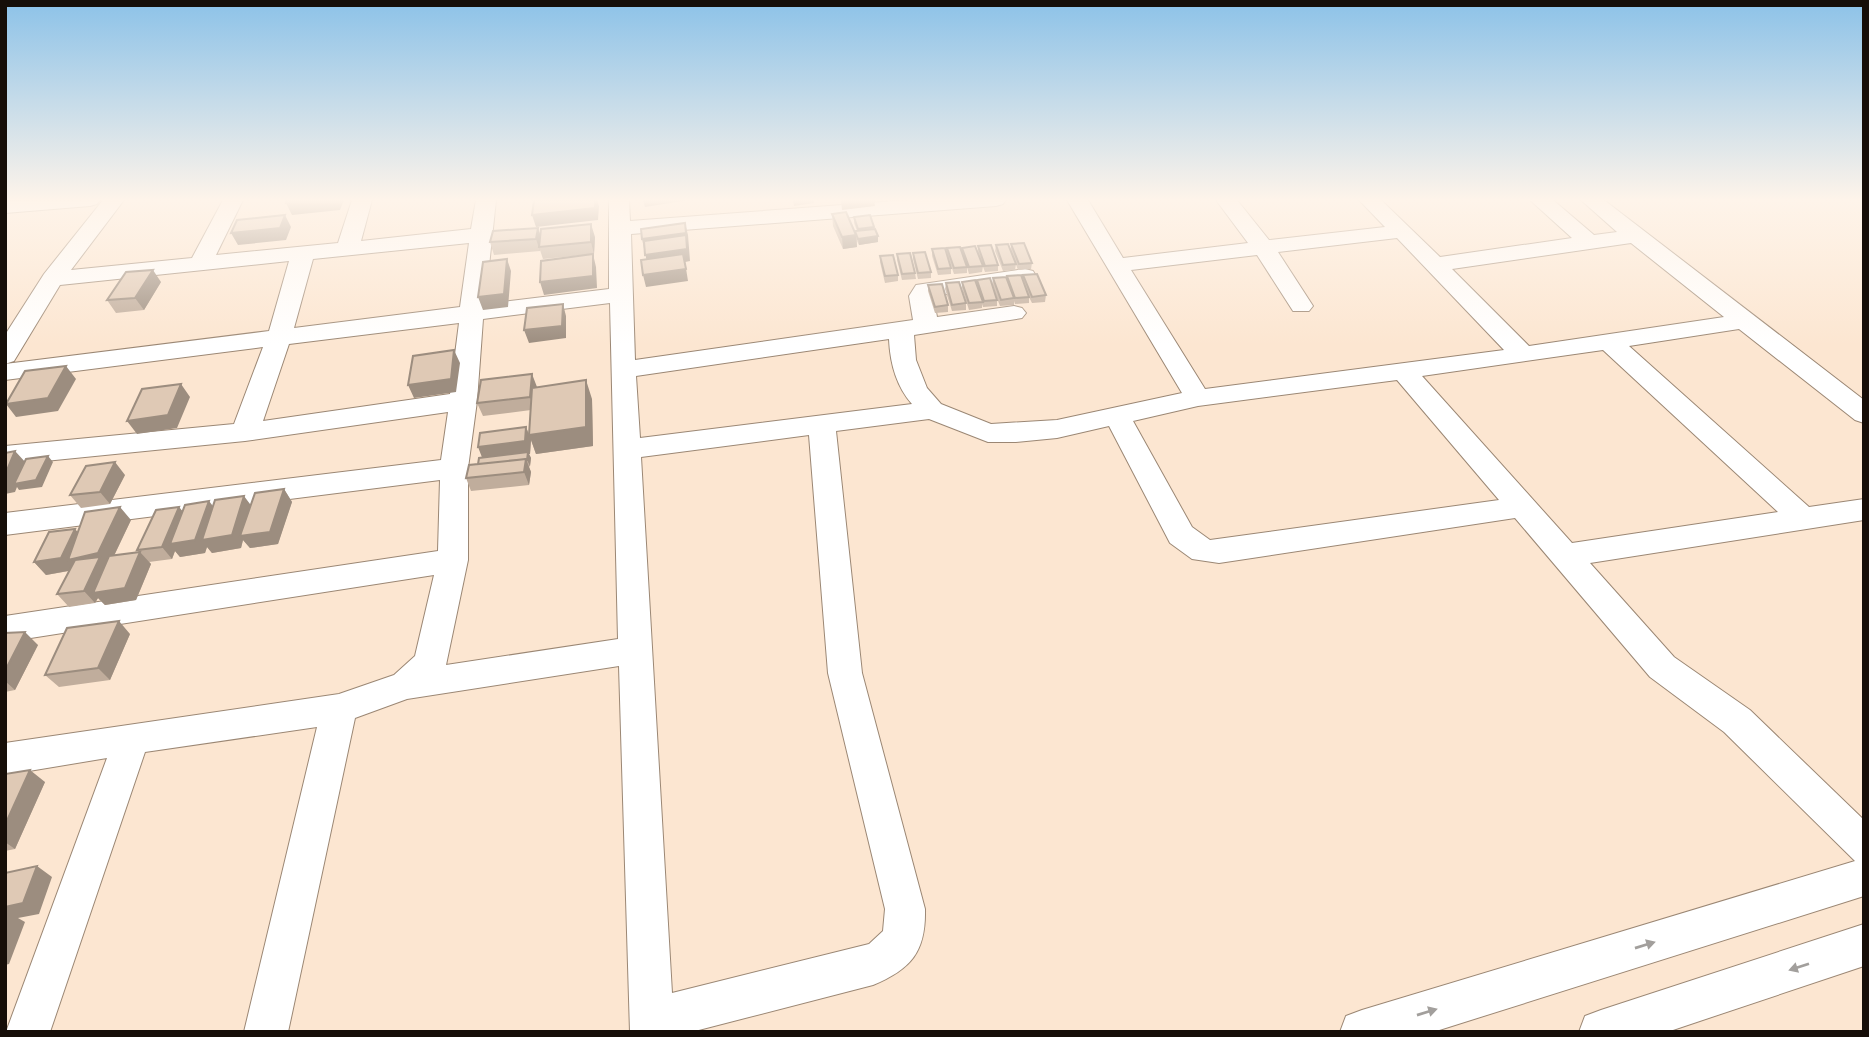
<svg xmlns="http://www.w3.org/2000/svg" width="1869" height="1037" font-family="'DM Sans',sans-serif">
<rect width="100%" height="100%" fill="#fce6d1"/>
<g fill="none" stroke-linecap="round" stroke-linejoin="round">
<g stroke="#9b8774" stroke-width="2">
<path id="minor" d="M100 200 97 204 90 206 5 213V201Z
M103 200H124L71 270 192 258 223 200H243L216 255 338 243 352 200H372L361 241 471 229 476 200H496L485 304 609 289V200H629L630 221 909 200H1006L1003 204 996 206 631 234 635 360 913 320 909 296 916 285 1025 269 1033 271 1036 276 1033 281 1025 283 933 296 937 317 1014 306 1022 308 1026 313 1022 318 914 335 916 360 927 388 941 404 991 424 1057 420 1182 393 1067 200H1088L1123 258 1248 243 1216 200H1237L1269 240 1385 227 1359 200H1381L1440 257 1572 238 1530 200H1553L1594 235 1617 232 1581 200H1604L1864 400V423L1855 420 1739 329 1629 346 1809 507 1864 499V520L1590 563 1674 657 1750 710 1864 820V896L1433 1032H1340L1346 1016 1362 1010 1855 861 1724 732 1650 677 1515 518 1219 563 1192 559 1170 543 1109 426 1057 438 1016 442H988L929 419 836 431 862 673 925 909C926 952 911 969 873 985L691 1032H630L619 666 407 699 355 718 288 1032H244L317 727 145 752 50 1032H6L107 758 5 775V743L339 694 394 675 415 656 434 575 5 642V616L438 551 440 480 5 535V513L441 460 448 412 245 441 5 465V446L234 424 263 347 5 380V364L269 331 289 261 60 285 14 361 5 364V335L44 274ZM1397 238 1504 350 1205 389 1131 270 1257 255 1293 311H1309L1313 306 1278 252ZM469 243 460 307 294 328 313 259ZM1631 243 1724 317 1529 346 1452 269ZM610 303 618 639 446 665 468 560V468L477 401 483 319ZM459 323 450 394 263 421 289 344ZM889 339C890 362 896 386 912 404L640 438 636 376ZM1603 350 1778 512 1572 543 1422 376ZM1397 380 1499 500 1210 540 1192 527 1133 421 1198 406ZM809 435 828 673 885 909 883 931 869 944 672 993 641 457Z
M1864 924V966L1667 1032H1579L1585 1016 1601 1010Z"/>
</g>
<use href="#minor" fill="#fff" fill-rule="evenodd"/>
</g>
<path fill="#c0ad9c" d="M832 214 855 232 857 231 854 223V217L874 227 878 242 859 245 857 241V247L843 249 833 226Z
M538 228 540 236 595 237 594 254 543 259 540 250V251L494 255 490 242Z
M1011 244 1032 263 1031 269 1018 270 1013 256 1016 264 1015 270 1003 271 995 251 996 245 1011 250Z
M978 246 998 265V271L985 272 978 253Z
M947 248 962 253V248L983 266 982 272 969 274 967 267V273L954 274 947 254Z
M932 249 951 268V274L938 275 932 256Z
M913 253 931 272V278L918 279 913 259Z
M897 254 915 273 916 279 902 280 897 260Z
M880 256 898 275V281L885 283 880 262Z
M1023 275 1046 295 1045 302 1032 303 1029 297V303L1015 304 1014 301V305L1000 306 992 285 993 278 1007 281V276L1023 281Z
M977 280 997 300V306L983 307 982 304V308L969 310 962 288V282L976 284Z
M161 282 144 310 116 313 107 300Z
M946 283 966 303V310L952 311 945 289Z
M928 285 948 305V312L935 313 928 291Z
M537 387 592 399 593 446 536 454 531 440 530 454H529L531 458 530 466 529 467 531 472 529 485 471 491 466 478 482 458 526 427 529 434 531 410 483 416 477 403Z
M125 475 110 504 81 508 70 495Z
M284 489 292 502 278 544 250 548 243 540 241 548 212 553 207 547 205 553 180 557 175 551 172 559 149 562 151 564 136 600 105 605 98 598 95 603 69 607 57 594 69 571 46 575 34 562 78 532 131 520 114 556 139 552 137 550 179 507 182 511 213 507 251 506Z
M5 633 38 645 15 690 5 692Z
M130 634 110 680 59 687 45 675Z
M5 774 45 782 15 849 5 851Z"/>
<path fill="#9c8d7f" d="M314 200H344L340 210 292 215 286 203Z
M595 200H597L599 206 598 220 536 227 532 215Z
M643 200H689L645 207Z
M793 200H814V203L794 206Z
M841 200H874L875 206 842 210Z
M285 215 291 227 286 240 238 245 231 233Z
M685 223 688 235 690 261 685 262 688 281 646 287 643 275 648 267 642 239Z
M591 224 595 237 594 254 591 242Z
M538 228 542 240 539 247 540 251 536 239Z
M856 235 857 247 843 249 842 237Z
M878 236V242L859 245 858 239Z
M593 254 596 267 597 288 544 295 540 282Z
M507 259 511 271 508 307 483 310 478 297Z
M153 270 161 282 144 310 135 298Z
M563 304 566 316V338L529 343 524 330Z
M454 350 460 363 456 392 414 398 408 385Z
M66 366 76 379 58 411 16 417 6 404Z
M532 374 537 387 535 410 530 397Z
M586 380 592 399 593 446 536 454 531 440 530 454H529L531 458 530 466 527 460H483L478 447 526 427 529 435Z
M181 384 190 397 177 428 137 434 127 421Z
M15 451 27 464 48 456 53 462 42 487 19 490 17 487 15 492 5 494V475Z
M526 459 531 472 529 485 524 472Z
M115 462 125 475 110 504 100 492Z
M284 489 292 502 278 544 250 548 243 540 241 548 212 553 207 547 205 553 180 557 175 551 172 559 162 547 179 507 189 519 209 501 219 514 244 496 253 508Z
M120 507 131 520 109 566 140 552 151 564 136 600 105 605 98 598 95 603 84 591 73 570 46 575 34 562 75 529 86 541Z
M119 621 130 634 110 680 98 668Z
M25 632 38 645 15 690 5 681V671Z
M30 770 45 782 15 849 5 842V825Z
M37 866 52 877 39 914 18 918 25 922 9 964 5 965V907Z"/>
<path fill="#dfc9b5" stroke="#9c8d7f" stroke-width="2" d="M287 200H314L286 203Z
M534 200H595V208L532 215Z
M846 212 856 235 842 237 832 214Z
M285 215 280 228 231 233 237 220Z
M870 215 874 227 858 229 854 217Z
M685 223 686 233 642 239 641 229Z
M591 224V242L539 247 541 229Z
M538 228 536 239 490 242 493 231Z
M875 229 878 236 858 239 855 231Z
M686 235 687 249 645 255 644 241Z
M1024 243 1032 263 1019 264 1011 244Z
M1008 244 1016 264 1003 265 996 245Z
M991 245 998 265 985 266 978 246Z
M975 246 983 266 969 267 962 248Z
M960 247 967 267 954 268 947 248Z
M945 248 951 268 938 269 932 249Z
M925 252 931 272 918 273 913 253Z
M910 253 915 273 902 274 897 254Z
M593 254V276L540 282 541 261Z
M683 254 686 269 643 275 641 260Z
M893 255 898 275 885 276 880 256Z
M507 259 504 294 478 297 483 262Z
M153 270 135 298 107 300 126 272Z
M1037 274 1046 295 1032 297 1023 275Z
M1021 275 1029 297 1015 298 1007 276Z
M1006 277 1014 298 1001 300 993 278Z
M990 278 997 300 984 301 977 280Z
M975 280 983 302 969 303 962 282Z
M959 282 966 303 952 305 946 283Z
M942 284 948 305 935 307 928 285Z
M563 304 562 326 524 330 527 308Z
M454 350 451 379 408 385 413 356Z
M66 366 48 398 6 404 25 371Z
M532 374 530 397 477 403 481 380Z
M586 380V427L529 435 532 388Z
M181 384 168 415 127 421 142 389Z
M526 427 525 441 478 447 480 433Z
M15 451 5 475V453Z
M528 452 527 460H526V459L478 464 479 458Z
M48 456 36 480 14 484 26 459Z
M526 459 524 472 466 478 469 465Z
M115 462 100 492 70 495 86 466Z
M284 489 270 532 240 536 255 493Z
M244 496 232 535 202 540 215 500Z
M209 501 195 540 170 544 185 505Z
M120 507 98 553 68 560 85 512Z
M179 507 162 547 137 550 156 510Z
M75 529 61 558 34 562 49 532Z
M140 552 125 588 93 593 109 556Z
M100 557 84 591 57 594 75 560Z
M119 621 98 668 45 675 67 628Z
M25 632 5 671V633Z
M30 770 5 825V774Z
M37 866 23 903 5 907V873Z"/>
<defs><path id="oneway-solid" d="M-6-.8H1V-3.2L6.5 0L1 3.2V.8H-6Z" transform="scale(1.75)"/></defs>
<g fill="#a29f9c">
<use href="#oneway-solid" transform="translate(1645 945) rotate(-17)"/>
<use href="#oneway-solid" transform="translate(1799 967) rotate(162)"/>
<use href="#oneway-solid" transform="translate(1427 1012) rotate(-17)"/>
</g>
<linearGradient id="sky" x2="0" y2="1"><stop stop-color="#8cc2e8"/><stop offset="0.58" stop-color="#fef4ea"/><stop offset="1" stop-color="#fef4ea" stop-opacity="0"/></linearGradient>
<rect width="1869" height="345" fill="url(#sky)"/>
<rect width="1869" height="1037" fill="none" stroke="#160e08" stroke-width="14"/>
</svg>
